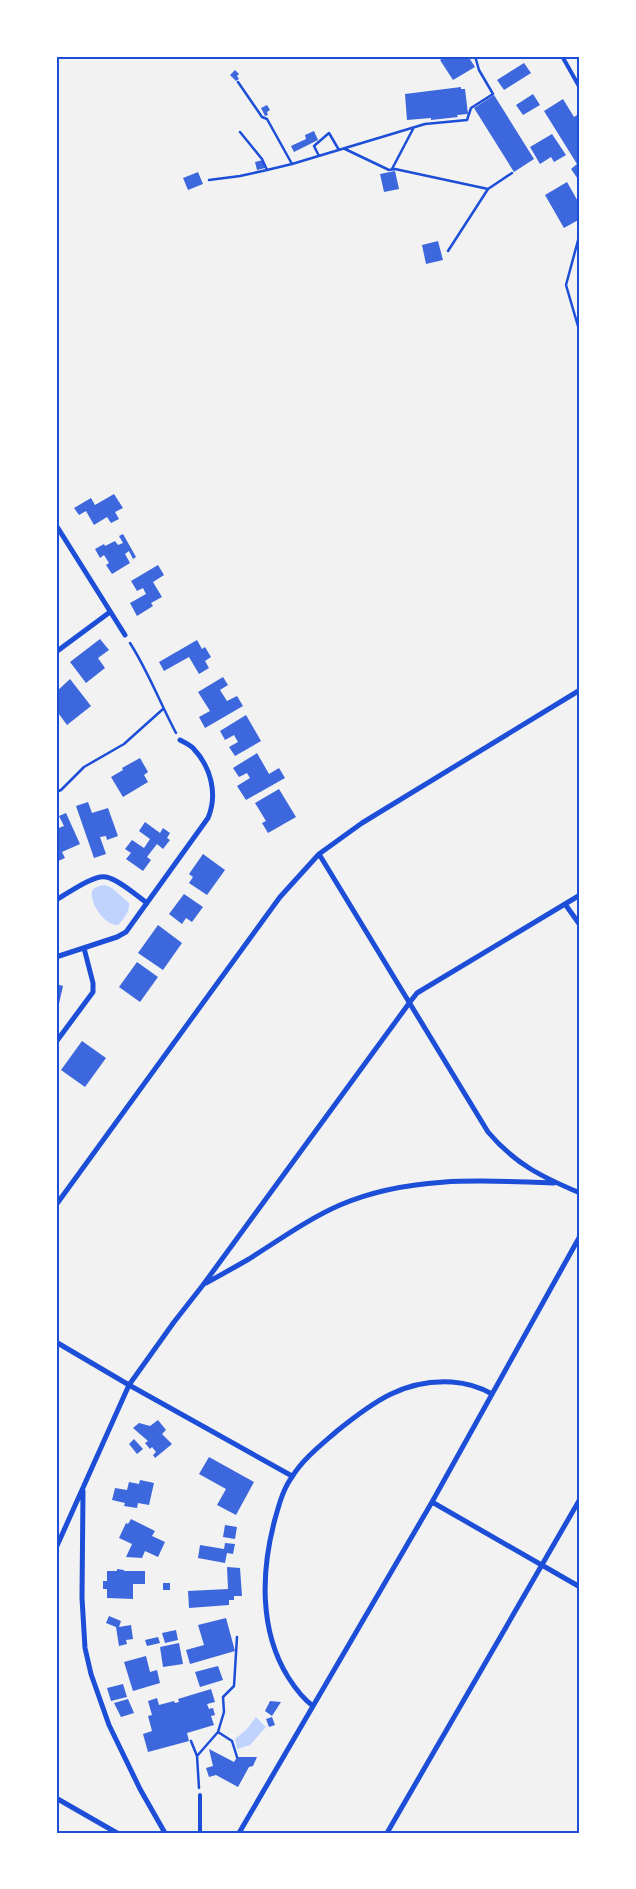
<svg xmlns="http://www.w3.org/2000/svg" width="636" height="1889" font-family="Karla,sans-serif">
<rect width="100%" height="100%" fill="#f2f2f2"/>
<path fill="#bfd3fe" d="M105 885 112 888 129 903C130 912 124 918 118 925 105 926 87 901 93 889L99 886Z
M256 1717 266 1727 250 1745 237 1749 235 1739 247 1729Z"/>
<path fill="#3d67dc" d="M446 56H468L475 67 453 80 440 60Z
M524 63 531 73 504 90 497 80Z
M235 70 239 74 237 76 239 79 236 81 230 75Z
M461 87V89H465L468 114 457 115 458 117 431 120V118L407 120 405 94Z
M533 94 540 105 523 115 516 105Z
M494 95 534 159 514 172 474 108Z
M563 99 574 117 580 113V182L571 169 577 164 544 111Z
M267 105 270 110 267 112 268 115 265 116 261 108Z
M314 131 318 140 294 152 291 146 306 139 305 135Z
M552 134 566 155 554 162 551 157 540 164 530 147Z
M263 160 265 168 257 170 255 162Z
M395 171 399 189 384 192 380 174Z
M198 172 203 184 188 190 183 178Z
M567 182 580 205V219L564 228 545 195Z
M438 241 443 260 426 264 422 245Z
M114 494 123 508 115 512 119 519 111 523 107 517 94 525 86 511 79 515 74 508 91 498 95 505Z
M123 534 136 557 133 559 129 551 125 554 130 563 112 574 106 565 109 563 104 555 100 558 95 549 104 544 105 546 115 541 118 545 123 543 119 536Z
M158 565 164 575 153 582 162 597 151 603 153 606 137 616 130 603 146 594 143 588 137 591 131 581Z
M100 639 109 650 98 658 105 668 86 683 70 662Z
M197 640 202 649 205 647 211 657 205 661 209 668 199 674 189 657 164 671 159 662Z
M223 677 228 685 220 690 227 701 237 696 243 706 205 728 199 717 210 711 198 692Z
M70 679 91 706 67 725 56 710V692Z
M246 715 261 741 235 756 229 747 238 742 234 735 225 740 220 731Z
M257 753 269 774 279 768 285 778 246 800 237 786 250 778 247 773 239 777 233 768Z
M140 758 148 772 144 775 148 782 123 797 111 777 123 770 122 768Z
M279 789 296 817 268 833 262 823 266 821 255 803Z
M88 802 92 813 108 808 118 836 107 840 106 836 100 837 106 854 94 858 76 806Z
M66 813 80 844 62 852 65 858 56 862V829L64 826 59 816Z
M145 822 160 833 163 828 170 833 167 838 170 840 163 849 157 844 150 853 147 857 151 860 143 871 126 859 131 853 125 849 132 840 144 848 150 839 139 831Z
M203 854 225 870 207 895 189 883 193 877 189 874Z
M184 894 203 907 192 922 186 918 182 924 169 914Z
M158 925 182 943 163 970 138 953Z
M137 962 158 977 140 1002 119 987Z
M56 984 63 986 58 1008H56Z
M82 1041 106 1058 85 1087 61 1070Z
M158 1420 166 1430 162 1434 172 1444 155 1458 153 1455 156 1452 152 1447 150 1449 145 1443 148 1441 133 1428 139 1423 150 1426Z
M134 1439 143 1449 137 1454 129 1444Z
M209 1457 254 1482 236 1515 217 1505 226 1489 199 1474Z
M140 1480 154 1483 149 1505 138 1503 137 1508 124 1506 125 1503 112 1500 115 1488 127 1490 129 1482 139 1484Z
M131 1519 155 1531 152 1536 165 1542 158 1557 145 1551 142 1558 126 1557 132 1544 119 1538 126 1523 128 1524Z
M225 1525 237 1527 235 1539 223 1537Z
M225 1543 235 1544 233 1554 227 1553 225 1563 198 1558 200 1545 224 1549Z
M227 1567 240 1568 242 1596H234V1600H229V1605L189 1608 188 1591 228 1589Z
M117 1569 124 1570V1571H145V1584H133V1599L107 1598V1589H103V1581H107V1571H117Z
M163 1583H170V1590H163Z
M109 1616 121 1621 119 1627 131 1625 133 1639 126 1640 127 1644 119 1646 116 1627 106 1623Z
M226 1618 235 1651 190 1664 186 1650 204 1645 198 1625Z
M176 1630 178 1640 165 1643 162 1633Z
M158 1637 160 1643 147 1646 145 1640Z
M179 1643 183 1664 163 1667 160 1647Z
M146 1656 150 1672 157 1670 160 1683 133 1691 124 1662Z
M218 1666 223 1680 200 1687 195 1672Z
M123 1684 127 1697 111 1701 107 1688Z
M211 1689 215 1702 207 1704 209 1709 213 1708 215 1715 211 1716 214 1725 187 1733 189 1741 148 1752 143 1734 152 1731 148 1716 152 1715 148 1701 157 1698 159 1705 174 1701 175 1703 179 1702 178 1699Z
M128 1699 134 1713 121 1717 114 1703Z
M270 1701 281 1702 272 1716 265 1711Z
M272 1717 275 1725 269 1727 266 1719Z
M209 1749 234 1762 237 1757H257L253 1766 249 1767 238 1787 216 1775 209 1777 206 1768 213 1766Z"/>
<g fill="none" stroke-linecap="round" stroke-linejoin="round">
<path stroke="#1d4ed8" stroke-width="2.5" d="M238 82 262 117 267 119 292 164 425 124 467 120 471 108 493 94 479 70 475 56
M240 132 262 159 267 170 292 164
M345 149 389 170 395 169 488 189 512 173
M319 156 314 146 329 133 339 150
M392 169 413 129
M209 180 240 176 267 170
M580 233 566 285 580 333
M448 251 488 189
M130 643C148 671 160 703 176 733
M56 792 61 790 84 767 124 744 163 709
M237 1637 234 1686 223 1697 224 1712 218 1732 232 1741 237 1757
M191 1741 197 1756 199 1788
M197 1756 218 1732"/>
<path stroke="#1d4ed8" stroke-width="4" d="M562 56 580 88
M200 1795V1833"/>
<path stroke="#1d4ed8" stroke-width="5" d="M56 525 125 635
M56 652 110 612
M319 854 488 1132C515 1164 542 1177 580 1193
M56 900C67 894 94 874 106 877 118 879 137 896 147 903
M565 904 580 925
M56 957 117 937 126 932 208 818C218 794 211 767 193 748 190 745 184 742 180 740
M56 1042 93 992V983L84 948
M56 1205 280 897 319 854 362 823 580 690
M206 1283C221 1275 235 1267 249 1259 279 1240 308 1219 340 1205 407 1176 482 1180 554 1183
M56 1342 129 1385 292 1476
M83 1491 82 1598 85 1648 91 1674 109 1725 140 1789 165 1833
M432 1502 580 1587
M56 1548 129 1385 174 1322 203 1285 410 1002 417 993 580 895
M313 1706C302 1698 295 1688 288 1677 259 1630 261 1571 275 1519 279 1505 283 1489 292 1477 303 1459 321 1445 337 1431 373 1402 404 1379 452 1382 466 1383 480 1387 492 1394
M56 1798 117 1833
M239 1833 432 1502 580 1236
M387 1833 580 1499"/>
</g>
<rect width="636" height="1889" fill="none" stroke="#ffffff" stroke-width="115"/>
<rect x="58" y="58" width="520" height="1774" fill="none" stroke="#1d4ed8" stroke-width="2"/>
</svg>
